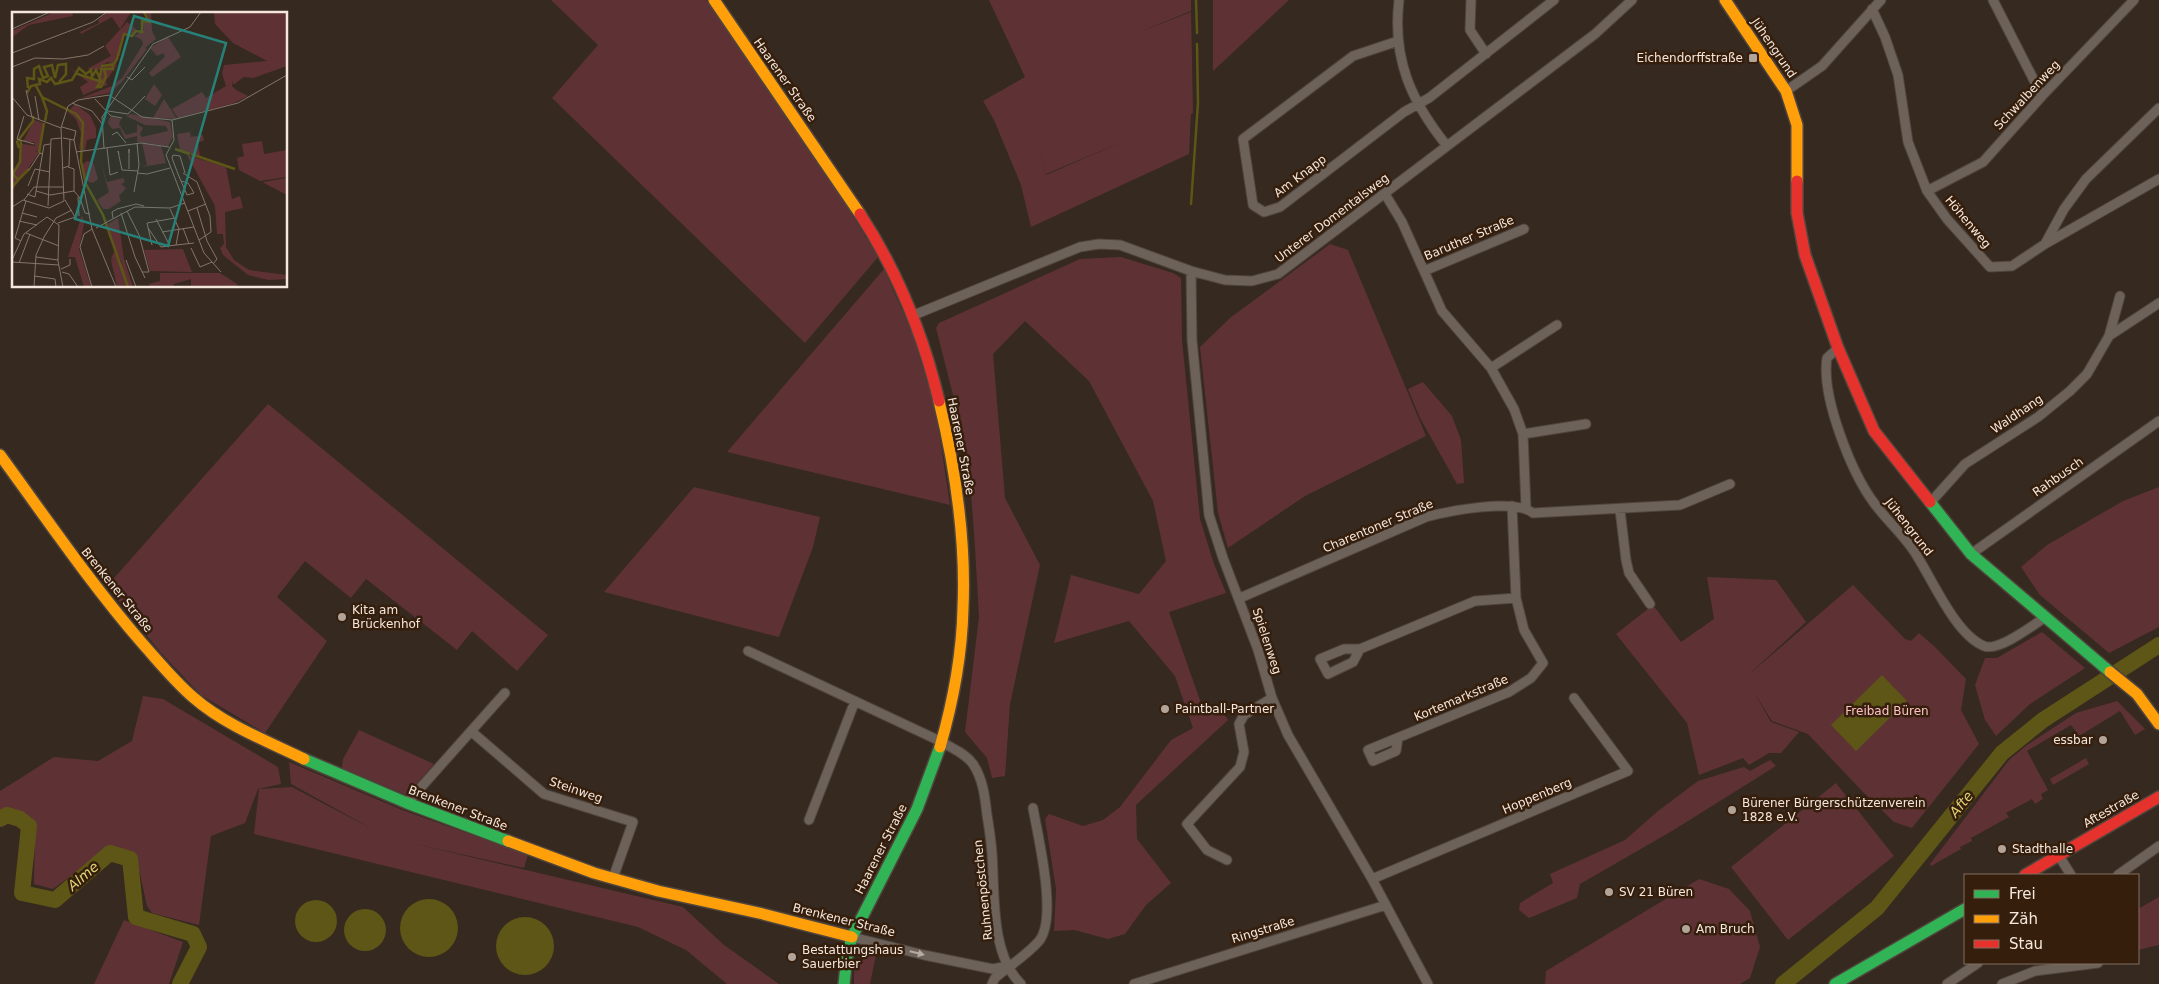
<svg xmlns="http://www.w3.org/2000/svg" width="2159" height="984" font-family="'DejaVu Sans',sans-serif">
<rect width="100%" height="100%" fill="#36291f"/>
<path fill="#5e3235" fill-rule="evenodd" d="M551 0H706L832 182 878 257 805 343 552 98 598 45Z
M989 0H1191V11L1135 34 1191 12 1193 113 1191 114 1189 154 1031 227 1021 185 994 120 983 101 1025 77ZM1129 139 1046 175 1038 144 1046 174Z
M1213 0H1289L1213 71Z
M1330 244 1348 250 1426 436 1305 496 1228 548 1218 513 1200 347 1230 318Z
M1121 257 1173 273 1181 278 1182 340 1200 519 1214 564 1226 593 1169 612 1203 709 1219 706 1228 720 1136 805 1137 839 1171 883 1146 905 1125 934 1108 939 1074 930 1054 931 1056 889 1045 819 1049 814 1083 826 1103 820 1120 807 1171 740 1193 728 1175 676 1129 621 1054 643 1071 575 1139 594 1166 561 1153 501 1089 381 1025 321 993 354 1005 498 1040 565 1010 704 1005 776 992 778 987 758 965 732 979 617 975 547 971 492 954 399 936 328 939 323 1080 259Z
M884 269 913 335 936 412 950 505 727 452Z
M1423 382 1452 416 1461 440 1464 483 1457 484 1420 418 1408 389Z
M268 404 548 635 517 671 472 631 457 650 366 579 351 598 305 561 277 597 327 641 265 733 201 695 161 653 107 586Z
M694 487 820 517 813 547 779 637 604 592Z
M2159 487V627L2109 653 2040 595 2021 567 2047 545 2123 501Z
M1707 577 1776 580 1806 622 1747 676 1853 585 1905 639 1911 641 1919 633 1935 647 1966 679 1961 710 1979 744 1912 828 1894 822 1863 792 1808 734 1772 721 1753 691 1771 722 1799 732 1781 753H1769L1749 765 1743 758 1699 775 1687 723 1616 634 1653 605 1681 642 1714 619Z
M2042 632 2085 668 2030 704 1996 736 1985 720 1975 685 1985 658H1997Z
M143 696 163 699 278 767 281 784 258 789 245 823 211 836 199 925 152 913 147 906 136 856 110 847 53 889 34 884 35 824C24 813 16 805 0 813V791L54 757 98 761 132 741Z
M2117 701 2145 729 2135 735 2120 711 2079 736 2071 725 2027 751 2048 790 2041 794 2043 799 2035 804 2032 799 2006 813 2009 817 1971 838 1972 841 1960 847 1961 849 1931 866 1930 864 2009 760 2027 745 2076 713Z
M359 730 434 764 407 795 342 768 343 759Z
M2086 758 2089 764 2053 785 2050 779Z
M1770 760 1776 766 1672 831 1580 884 1577 898 1529 918 1519 910 1520 903 1553 883 1550 874 1625 840 1658 811 1698 781 1744 767 1750 771Z
M289 762 402 810 528 855 524 868 411 843 683 907 724 945 779 984H727L686 950 638 927 254 834 259 789 292 787 374 830 291 784Z
M1836 783 1894 856 1788 940 1731 867Z
M1699 879 1729 889 1750 911 1760 947 1750 978 1740 984H1545L1546 971Z
M2159 897V945L2138 950V909Z
M124 920 183 942 169 984H94Z
M877 950 870 984H854C854 964 855 954 877 950Z"/>
<path fill="#5d5616" d="M1882 675 1907 701 1856 751 1831 725Z
M400 928a29 29 0 1 1 58 0a29 29 0 1 1-58 0Z
M295 921a21 21 0 1 1 42 0a21 21 0 1 1-42 0Z
M344 930a21 21 0 1 1 42 0a21 21 0 1 1-42 0Z
M496 946a29 29 0 1 1 58 0a29 29 0 1 1-58 0Z"/>
<g fill="none" stroke-linecap="round" stroke-linejoin="round">
<path stroke="#5d5616" stroke-width="2.5" d="M1196 0 1197 33
M1191 204 1198 103 1197 44"/>
<path stroke="#5d5616" stroke-width="16" d="M0 819 7 815 20 819 29 826 22 893 55 900 110 853 130 859 136 917 193 934 199 947 180 984
M1783 984 1877 908 2002 753 2043 720 2159 645"/>
<g stroke="#50453d" stroke-width="11">
<path id="street" d="M1399 0C1392 59 1411 101 1447 146
M1471 0 1470 30 1486 54
M1993 0 2042 96
M1872 9 1885 37 1898 75 1908 142 1927 191 1947 219 1990 267 2012 266 2045 244 2159 179
M1398 41 1353 56 1243 139 1253 205 1264 212 1280 207 1404 112 1429 98 1554 0
M1786 91 1822 66 1881 0
M1927 191 1983 162 2042 96 2134 0
M1385 194 1402 222 1442 311 1491 368 1514 409 1523 434 1526 508
M2045 244 2064 209 2086 179 2159 108
M1191 271 1192 340 1209 515 1223 558 1258 650 1272 698 1288 735 1372 879 1428 984
M1424 271 1524 229
M914 315 1080 247 1099 244 1120 245 1191 271 1225 280 1252 281 1278 274 1595 34 1632 0
M2109 336 2120 296
M1838 348 1827 358C1821 396 1851 472 1874 503 1887 521 1906 537 1917 556 1933 581 1956 635 1984 646 1998 652 2032 626 2044 618
M1491 368 1557 325
M1523 434 1586 424
M1930 503 1965 464 2038 417 2070 391 2087 374 2109 336 2159 303
M1620 510 1626 560 1629 573 1650 604
M1971 554 2159 421
M1240 598 1426 517C1449 511 1514 498 1533 513L1680 505 1730 484
M1360 649 1353 662 1328 674 1320 659 1344 649H1360L1475 601 1516 598
M748 651 942 742C953 749 965 753 973 764 983 779 985 797 987 815 989 827 991 840 992 853 995 893 990 954 1021 984
M472 732 544 794 633 822 613 878
M1398 738 1396 751 1373 761 1368 750 1509 692 1531 678 1543 663 1524 630 1516 598 1512 506
M407 803 505 693
M809 820 855 701
M2059 856 2071 875
M1227 860 1207 850 1187 824 1240 767 1244 752 1239 724 1244 715 1272 698
M2118 875 2159 846
M1372 879 1628 771 1574 698
M852 937 924 955 993 969 1008 966
M992 984 995 978C1009 966 1027 955 1039 941 1058 918 1038 837 1033 808
M1134 984 1386 905
M1947 984 1978 963
M2002 984 2035 971 2098 963"/>
</g>
<g stroke="#50453d" stroke-width="14">
<path id="fast" d="M1930 502 1971 554 2110 672
M304 759 407 803 508 841
M844 984 847 956 852 937 917 809 940 747
M1835 984 1965 909"/>
</g>
<g stroke="#50453d" stroke-width="14">
<path id="slow" d="M714 0 860 214
M1725 0 1786 91 1797 125V181
M939 401C955 467 966 540 963 608 962 655 953 702 940 747
M0 455C46 518 91 584 142 643 159 662 175 682 194 698 225 725 267 741 304 759
M2110 672 2137 694 2159 724
M508 841 594 873 658 891 763 914 852 937"/>
</g>
<g stroke="#50453d" stroke-width="14">
<path id="jam" d="M1797 181V213L1805 255 1838 348 1874 431 1930 502
M860 214C897 271 923 334 939 401
M2025 875 2159 797"/>
</g>
<use href="#street" stroke="#6c625a" stroke-width="9"/>
<use href="#fast" stroke="#30b455" stroke-width="11"/>
<use href="#slow" stroke="#ff9f0a" stroke-width="11"/>
<use href="#jam" stroke="#e5322d" stroke-width="11"/>
</g>
<defs><path id="oneway-solid" d="M-6-.8H1V-3.2L6.5 0L1 3.2V.8H-6Z" transform="scale(1.25)"/></defs>
<use fill="#b8aba2" href="#oneway-solid" transform="translate(917 953) rotate(14)"/>
<g fill="#b3a49a" stroke="#351e0c" stroke-width="2">
<rect x="1748" y="53" width="10" height="10" rx="2.5"/>
<circle cx="342" cy="617" r="5"/>
<circle cx="1165" cy="709" r="5"/>
<circle cx="2103" cy="740" r="5"/>
<circle cx="1732" cy="810" r="5"/>
<circle cx="2002" cy="849" r="5"/>
<circle cx="1609" cy="892" r="5"/>
<circle cx="1686" cy="929" r="5"/>
<circle cx="792" cy="957" r="5"/>
</g>
<g text-anchor="middle" stroke-width="5" stroke-linejoin="round" paint-order="stroke">
<g font-size="12" fill="#f6e7dc" stroke="#351e0c">
<text transform="translate(1774 48) rotate(56)" y="4">Jühengrund</text>
<text transform="translate(785 80) rotate(55)" y="4">Haarener Straße</text>
<text transform="translate(2027 95) rotate(-47)" y="4">Schwalbenweg</text>
<text transform="translate(1300 176) rotate(-37)" y="4">Am Knapp</text>
<text transform="translate(1332 218) rotate(-37)" y="4">Unterer Domentalsweg</text>
<text transform="translate(1968 222) rotate(50)" y="4">Höhenweg</text>
<text transform="translate(1469 238) rotate(-23)" y="4">Baruther Straße</text>
<text transform="translate(2017 414) rotate(-34)" y="4">Waldhang</text>
<text transform="translate(961 446) rotate(79)" y="4">Haarener Straße</text>
<text transform="translate(2058 477) rotate(-35)" y="4">Rahbusch</text>
<text transform="translate(1378 526) rotate(-23)" y="4">Charentoner Straße</text>
<text transform="translate(1909 527) rotate(52)" y="4">Jühengrund</text>
<text transform="translate(117 590) rotate(51)" y="4">Brenkener Straße</text>
<text transform="translate(1267 641) rotate(72)" y="4">Spielenweg</text>
<text transform="translate(1461 698) rotate(-23)" y="4">Kortemarkstraße</text>
<text transform="translate(576 790) rotate(19)" y="4">Steinweg</text>
<text transform="translate(1537 796) rotate(-23)" y="4">Hoppenberg</text>
<text transform="translate(458 808) rotate(21)" y="4">Brenkener Straße</text>
<text transform="translate(2111 809) rotate(-30)" y="4">Aftestraße</text>
<text transform="translate(881 849) rotate(-63)" y="4">Haarener Straße</text>
<text transform="translate(983 890) rotate(-96)" y="4">Ruhnenpöstchen</text>
<text transform="translate(844 920) rotate(14)" y="4">Brenkener Straße</text>
<text transform="translate(1263 930) rotate(-17)" y="4">Ringstraße</text>
</g>
<g font-size="12" fill="#f6e7dc" stroke="#351e0c" text-anchor="start">
<text x="1743" y="62" text-anchor="end">Eichendorffstraße</text>
<text x="352" y="614">Kita am<tspan x="352" dy="14">Brückenhof</tspan></text>
<text x="1175" y="713">Paintball-Partner</text>
<text x="2093" y="744" text-anchor="end">essbar</text>
<text x="1742" y="807">Bürener Bürgerschützenverein<tspan x="1742" dy="14">1828 e.V.</tspan></text>
<text x="2012" y="853">Stadthalle</text>
<text x="1619" y="896">SV 21 Büren</text>
<text x="1696" y="933">Am Bruch</text>
<text x="802" y="954">Bestattungshaus<tspan x="802" dy="14">Sauerbier</tspan></text>
</g>
<g font-size="12" fill="#fdc0c5" stroke="#351e0c">
<text x="1887" y="715">Freibad Büren</text>
</g>
<g font-size="14" font-style="italic" fill="#ded375" stroke="#351e0c">
<text transform="translate(1961 804) rotate(-51)" y="5">Afte</text>
<text transform="translate(83 876) rotate(-41)" y="5">Alme</text>
</g>
</g>
<g transform="translate(12 12)">
<rect width="275" height="275" fill="#36291f"/>
<path d="M42 0H60L61 4 17 13 0 25V19ZM96 0H119L108 17 100 5 69 22 68 20 87 11 86 8ZM134 0H139L140 19 144 27 133 36 135 37 110 70 97 81 67 87 100 74 110 66 131 32 130 28 122 24 132 18 130 10 137 11ZM202 0H275V54L241 66 232 65 221 73 220 69V74L224 78 236 84 222 91 166 106 160 97 190 80 194 86 214 74 210 61 212 53 255 49 221 31 203 12ZM115 10 124 17 121 22 111 21 108 43 101 51 95 50 90 54V58L95 52 105 53 94 69 95 73 71 83 68 75 76 70 59 57 77 67 86 68 89 58 75 57 99 44 93 34ZM156 25 169 45 140 65 137 61 153 44 151 41 145 44 138 36ZM142 72 150 83 143 94 133 87ZM152 87 165 107 141 106ZM63 92 78 103 84 116V126L75 128 73 139H69V134L67 138 69 121 64 107 56 100ZM119 102 158 110 161 125 156 134 125 130V124L113 127 108 116 100 117 96 111 98 105 109 107 107 112 114 123 125 120V112L131 116 128 122 130 125 156 119 154 114 133 113 114 104ZM22 108 31 111 27 140 22 138 27 141 0 179V164L10 142 6 131 23 134 22 130H11ZM178 120 179 125 191 123 192 129 186 130 188 144 168 138 165 122ZM250 129 252 142 275 138V165L248 169 227 158 225 146 232 144 230 132ZM130 131 149 134 154 151 129 155 135 153ZM175 143 214 155 220 187 228 184 231 196 213 200 214 235 222 248 237 258 275 263V270V267L256 268 236 263 211 243 208 236 212 232 211 222H205L203 194ZM75 149 81 150 86 167 81 171 75 169 70 153ZM88 149 95 170 111 166 113 170 109 172 114 176 107 184 109 189 97 197H91L85 188 97 180ZM275 166V183L252 171 251 170ZM70 203 72 212 67 237 79 275H72L63 245H56ZM106 206 112 247 121 275H117L111 257 115 274 105 275 99 248 102 247H99L102 240 111 253 101 233 96 212ZM171 237 180 260 138 259 132 238ZM148 261H208L225 272V275H179V267L162 272 161 275H138L137 272 148 269Z" fill="#5e3235"/>
<path fill="none" stroke="#5d5616" stroke-width="2.5" d="M63 61 87 69 90 54 102 52 105 47 112 22 120 24 124 19 130 20V9L137 10 132 0M23 72 30 85 64 102 71 111 69 149 74 172 91 203 116 275M16 76 15 66 22 67V57L27 54 31 66 36 64 32 55 40 53 43 66 46 53 54 52V62L47 70M15 81 19 74 28 72 27 67 35 70 39 66 43 72 60 68 67 56 74 62 79 58 80 65 84 58 89 69 85 75H89L94 64 92 57H101L100 52M30 85 35 99 33 109M7 136 5 130 21 109V104M163 137 178 142M27 141 32 111M179 142 223 157M0 163 8 150 9 128M6 168 17 157M0 175 6 168 1 162"/>
<path fill="none" stroke="#83756b" stroke-width="1" d="M0 17 38 0M0 41 81 10 95 0M0 55 23 46 51 47 76 43 92 34M115 65 120 68 133 55M14 78 20 105M23 84 27 108M0 85 15 103 49 116M103 86 141 32 178 15 189 0M83 87 99 104 110 106M60 91 80 99 91 113M96 99 116 102 133 84M12 104 5 127 22 132M160 108 162 128 154 143 192 241 209 260M50 115 64 119 62 128M49 116 56 94 66 88 97 83 130 105 160 108 226 91 275 63M100 123 105 120 114 131M51 126 62 128 80 217 104 275M95 136 98 163 106 160M92 137 90 105 103 86M64 140 129 131 157 135M117 141V137V157M107 142 106 139 110 158 126 159M56 155 62 157V179M51 156 57 154 58 127M17 158 28 141 31 142M125 161 135 162 158 156M171 161 185 170 198 204 199 220 187 228M169 169 176 171 182 181 175 183 166 162 160 146 161 143 168 144 173 161M16 174 23 157 38 160M24 179 38 183 62 179M62 179 68 186 73 201 78 202M122 180 127 153 125 131M15 182 23 185 32 133 38 132M66 185 67 204M12 188 22 175H51M36 194 39 127 50 126M0 195 11 188 37 196 52 189 49 116M185 196 195 229 205 247 201 252M115 199 127 223 137 260H130M176 199 194 192M10 201 25 205M109 201 123 245 133 266M35 205 47 213 46 249 51 275M101 206 100 200 105 197 124 192 132 194M144 207 158 234M7 209 25 213M46 211 63 205 53 188M84 216 123 195 158 196 173 191M136 216 149 235 164 233 167 217 158 197M171 216 177 232M150 220 182 215M14 221 47 234M9 229 3 226 14 189M140 233 135 211 163 206M164 233 182 231M179 236 188 255 200 250M24 245 46 248M0 248 12 222 35 205M114 248 124 275M0 250 47 253M7 251 18 222M49 257 58 253V247M50 260 57 262 66 275M22 264 43 267 44 275M22 275 24 243 32 225 44 206 60 198M80 275 68 235 72 222 80 217"/>
<path fill="#268179" fill-opacity="0.15" stroke="#268179" stroke-width="2.5" d="M122 4 214 31 156 234 63 207Z"/>
<rect width="275" height="275" fill="none" stroke="#f6e7dc" stroke-width="2.5"/>
</g>
<rect x="1964" y="874" width="175" height="90" fill="#351e0c" stroke="#826e5f"/>
<rect x="1974" y="890" width="25" height="8" fill="#30b455" stroke="#826e5f"/>
<text x="2009" y="899" font-size="15" fill="#f6e7dc">Frei</text>
<rect x="1974" y="915" width="25" height="8" fill="#ff9f0a" stroke="#826e5f"/>
<text x="2009" y="924" font-size="15" fill="#f6e7dc">Zäh</text>
<rect x="1974" y="940" width="25" height="8" fill="#e5322d" stroke="#826e5f"/>
<text x="2009" y="949" font-size="15" fill="#f6e7dc">Stau</text>
</svg>
